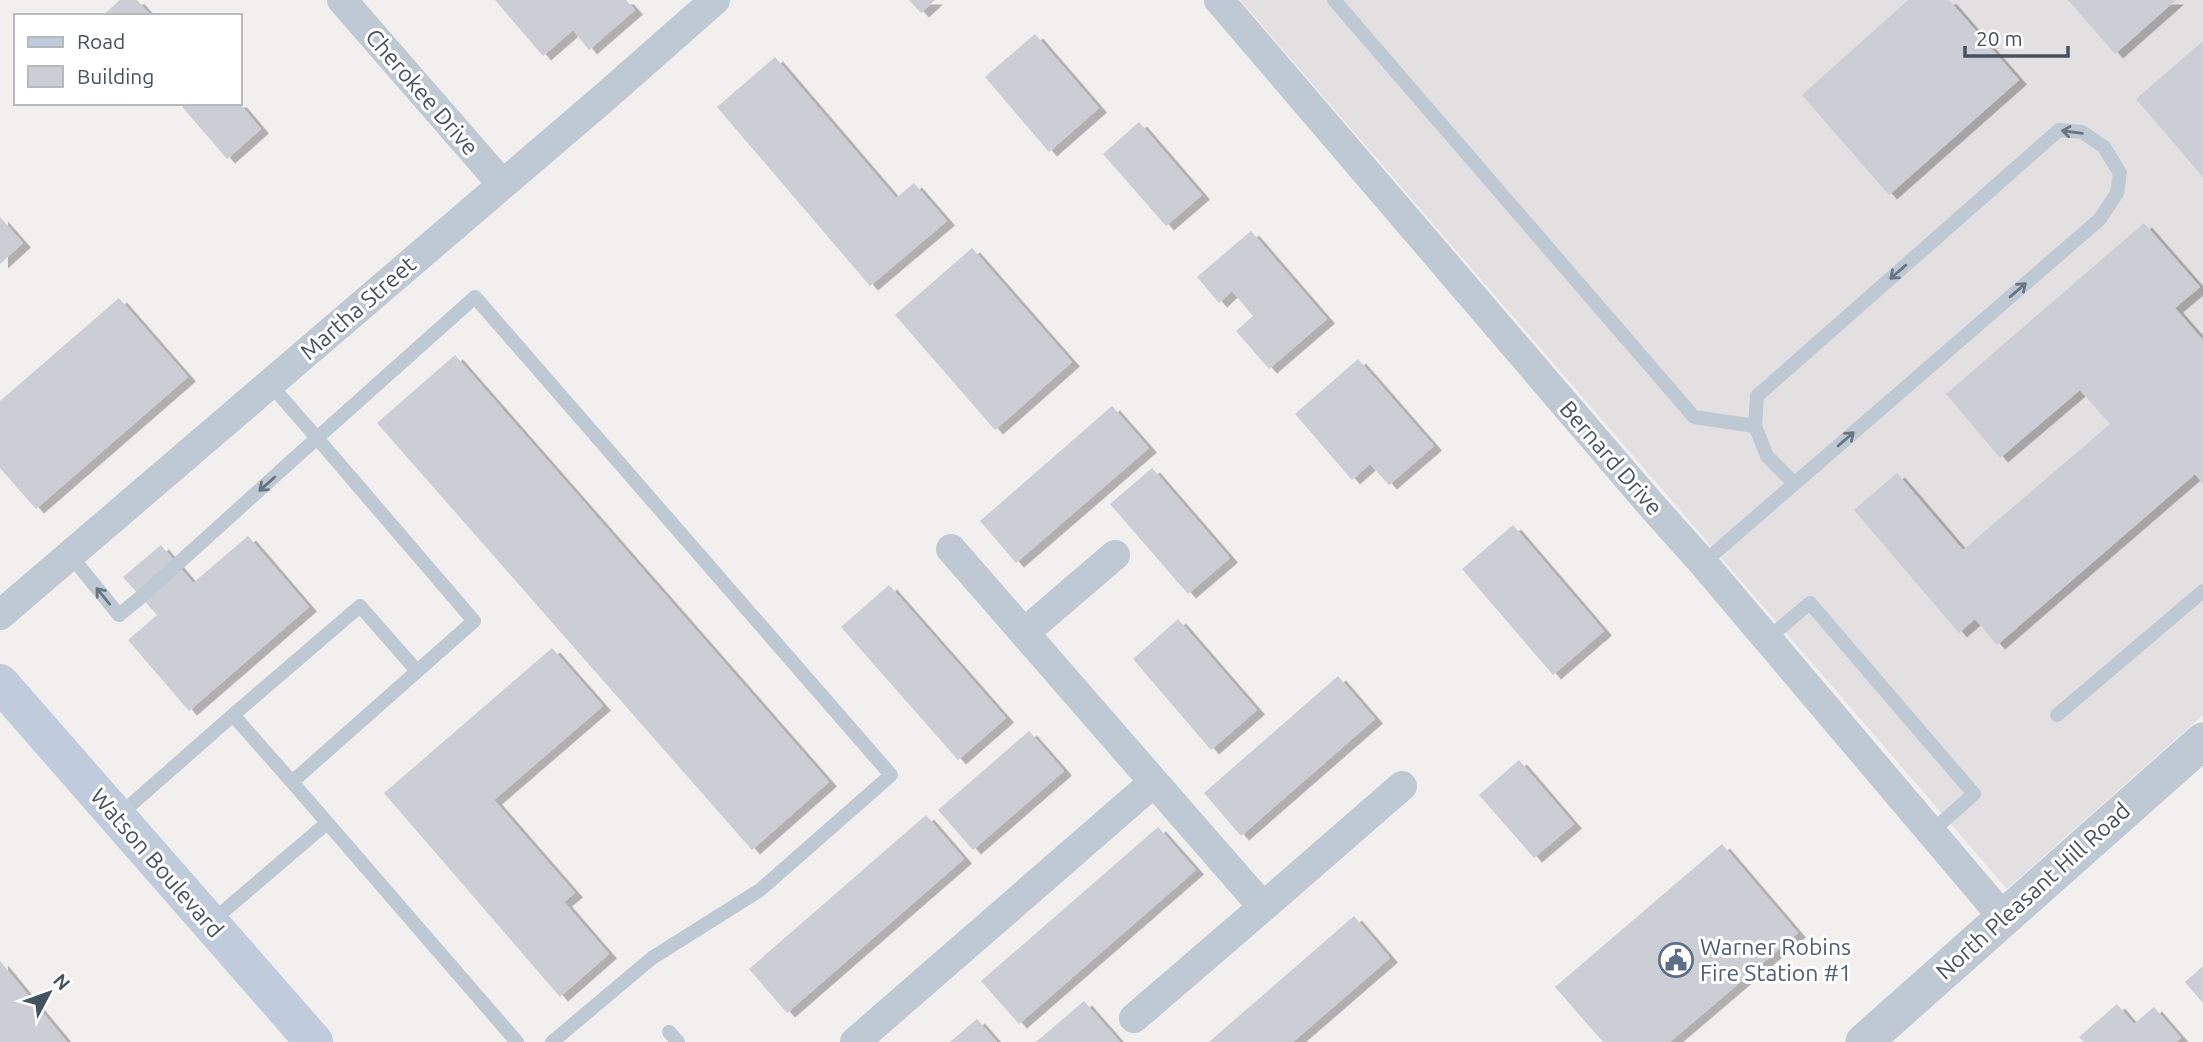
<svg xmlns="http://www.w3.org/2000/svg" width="2203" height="1042" font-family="Ubuntu,sans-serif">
<defs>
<filter id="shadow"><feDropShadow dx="8" dy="4.5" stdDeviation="0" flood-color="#0004"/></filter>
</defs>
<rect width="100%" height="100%" fill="#f2efef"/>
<path fill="#e3e0e1" d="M1240 0H2203V715L2007 889Z"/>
<path fill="#cbced5" filter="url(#shadow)" d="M120 0H137L151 16H102Z
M495 0H626L635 10 589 50 573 30 543 56Z
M909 0H935L921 13Z
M1908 0H1949L2019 80 1889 195 1802 95Z
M2068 0H2176L2115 54Z
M1035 34 1099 108 1049 152 985 77Z
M2203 41V177L2136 99Z
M775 57 896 198 914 183 947 221 870 286 717 107Z
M179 103H239L261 129 227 159Z
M1139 122 1202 195 1166 226 1103 154Z
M0 217 23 243 0 264Z
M2144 223 2200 287 2175 308 2203 340V484L2195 474 1997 645 1975 619 1959 633 1854 510 1897 473 1963 550 2110 424 2080 390 2000 458 1946 394Z
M1251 231 1327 319 1269 369 1236 331 1253 316 1232 291 1219 303 1197 277Z
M972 248 1072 362 995 430 895 315Z
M119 298 188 377 36 509 0 468V401Z
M455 355 829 782 752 850 377 423Z
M1358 359 1434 446 1389 485 1370 464 1352 480 1295 414Z
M1112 406 1149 448 1016 563 980 521Z
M1152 468 1230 558 1188 594 1110 504Z
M1513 525 1604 631 1553 675 1462 569Z
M248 536 309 607 189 711 128 640 157 615 123 577 161 545 193 583Z
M889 585 1006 718 958 760 841 627Z
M1178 619 1257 710 1211 750 1133 659Z
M552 648 603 706 494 800 575 893 564 902 609 954 560 997 384 793Z
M1338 676 1375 719 1241 836 1204 793Z
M1029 731 1064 771 973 850 938 810Z
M1519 760 1574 824 1534 858 1479 795Z
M926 815 964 859 787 1013 749 969Z
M1158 827 1196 870 1019 1024 981 981Z
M1722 844 1798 933 1670 1042H1603L1555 987Z
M1354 916 1390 958 1293 1042H1209Z
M0 961 67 1042H0Z
M2203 966V1003L2185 982Z
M1084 1001 1120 1042H1036Z
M2117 1004 2134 1024 2154 1007 2181 1038 2176 1042H2084L2079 1037Z
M977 1019 997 1042H950Z"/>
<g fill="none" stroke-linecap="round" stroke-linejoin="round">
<path stroke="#bec9d3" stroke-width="14" d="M1334 0 1694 417 1755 426
M70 555 119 615 141 597 317 438 270 384
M1703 563 2100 219 2117 193 2120 173 2104 147 2082 132 2059 130 1757 396 1755 426 1767 456 1794 483
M1767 639 1810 603 1974 794 1931 832
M233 715 360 606 417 671
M2057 715 2203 591
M117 817 233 715 292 782
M211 922 327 823
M669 1032 678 1042
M517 1042 292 782 474 621 317 438 475 297 891 775 760 890 652 958 552 1042"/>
<path stroke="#bec9d3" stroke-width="30" d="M342 0 502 184
M1219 0 1652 506 1703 563 2003 917
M0 615 606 96 715 0
M1024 633 1115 555
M1154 782 1263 907 1402 786
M1134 1018 1263 907
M855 1042 1154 782 951 549"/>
<path stroke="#bec9d3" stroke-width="37" d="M1864 1042 2203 741"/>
<path stroke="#c0ccdb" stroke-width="38" d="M0 683 314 1042"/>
</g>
<defs><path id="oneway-shaft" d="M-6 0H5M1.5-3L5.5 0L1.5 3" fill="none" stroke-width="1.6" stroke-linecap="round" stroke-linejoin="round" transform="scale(1.75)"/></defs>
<g stroke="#697682">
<use href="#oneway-shaft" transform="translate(2072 132) rotate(-172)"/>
<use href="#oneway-shaft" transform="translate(1898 272) rotate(139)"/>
<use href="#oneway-shaft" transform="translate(2018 290) rotate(-41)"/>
<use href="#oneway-shaft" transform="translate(1846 439) rotate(-41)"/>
<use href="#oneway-shaft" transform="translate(267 484) rotate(138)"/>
<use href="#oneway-shaft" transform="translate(103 596) rotate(-129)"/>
</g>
<defs>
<g id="civic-ring" transform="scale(1.75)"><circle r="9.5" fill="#fff" stroke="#5c6f8a" stroke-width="1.5"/><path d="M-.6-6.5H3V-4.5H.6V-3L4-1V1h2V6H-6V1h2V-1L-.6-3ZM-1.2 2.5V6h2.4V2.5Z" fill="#5c6f8a"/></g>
</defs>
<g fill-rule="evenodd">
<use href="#civic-ring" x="1676" y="960"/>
</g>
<g text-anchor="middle" stroke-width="6" stroke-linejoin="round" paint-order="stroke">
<g font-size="23" fill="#45525f" stroke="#fff">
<text transform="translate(422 92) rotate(49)" y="8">Cherokee Drive</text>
<text transform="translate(358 308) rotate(-41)" y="8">Martha Street</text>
<text transform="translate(1611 458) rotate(49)" y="8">Bernard Drive</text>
<text transform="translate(157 863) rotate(49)" y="8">Watson Boulevard</text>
<text transform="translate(2033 891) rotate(-42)" y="8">North Pleasant Hill Road</text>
</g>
<g font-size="23" fill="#4e5e75" stroke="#fff" text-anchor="start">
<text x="1700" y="955">Warner Robins<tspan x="1700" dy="26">Fire Station #1</tspan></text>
</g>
</g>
<rect x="14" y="14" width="228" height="91" fill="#ffffff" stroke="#b5babf" stroke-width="2"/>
<rect x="28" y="37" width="35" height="10" fill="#c0ccdb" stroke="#b5babf" stroke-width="2"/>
<text x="77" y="49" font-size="21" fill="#45525f">Road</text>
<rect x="28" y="66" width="35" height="21" fill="#cbced5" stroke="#b5babf" stroke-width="2"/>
<text x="77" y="84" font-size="21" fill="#45525f">Building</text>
<g transform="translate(49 993) rotate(49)" stroke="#ffffff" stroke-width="5" paint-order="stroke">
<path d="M0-5L12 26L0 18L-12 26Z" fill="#45525f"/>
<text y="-10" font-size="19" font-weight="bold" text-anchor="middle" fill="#45525f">N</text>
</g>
<path d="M1965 46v10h103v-10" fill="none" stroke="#45525f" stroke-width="3.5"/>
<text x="1976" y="46" font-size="21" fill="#45525f" stroke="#ffffff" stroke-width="5" paint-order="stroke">20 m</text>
</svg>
